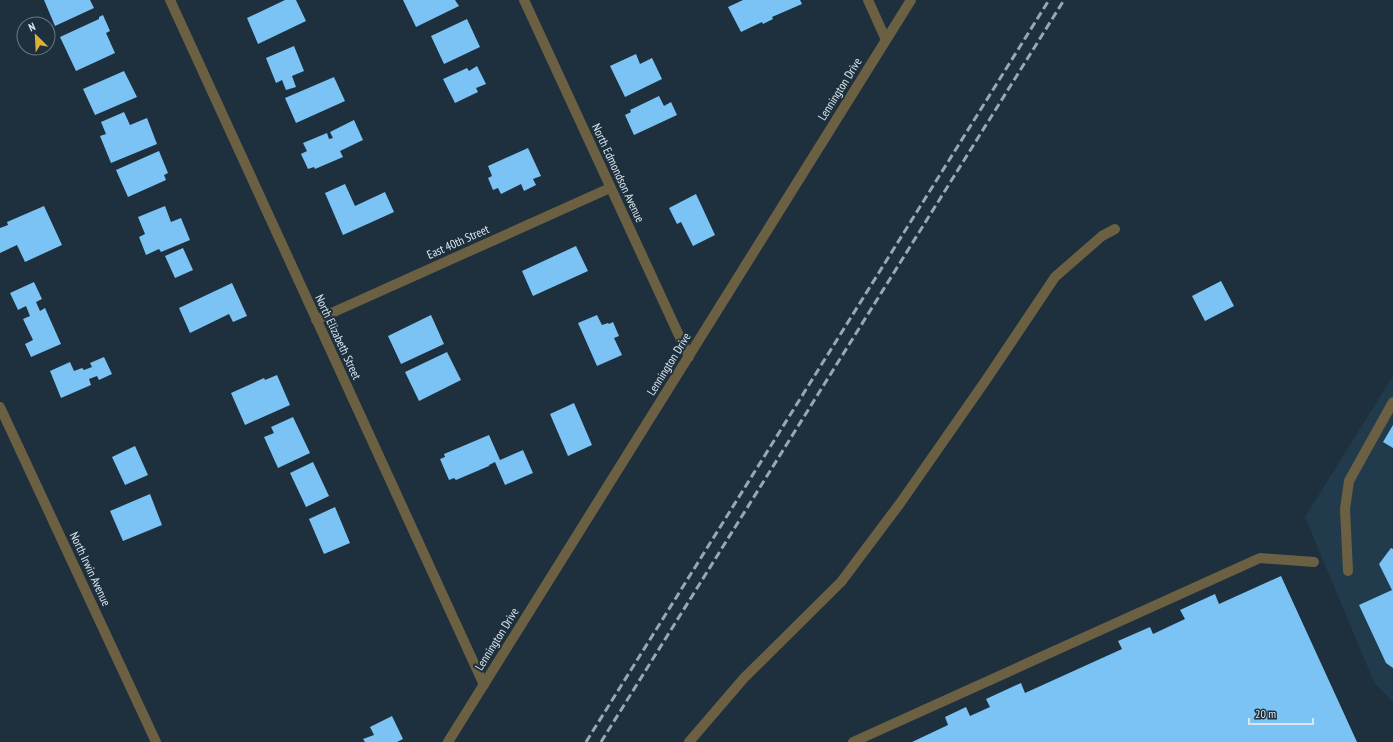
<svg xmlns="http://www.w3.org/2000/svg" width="1393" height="742" font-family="'PT Sans Narrow',sans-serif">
<rect width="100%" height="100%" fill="#1e303d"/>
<path fill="#223b4c" d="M1393 376V702L1374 682 1305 517Z"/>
<path fill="#7bc3f4" d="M44 0H90L94 8 55 26Z
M285 0H296L306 21 258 44 247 18Z
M403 0H455L459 6 416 27Z
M743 0H800L802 4 772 17 773 19 763 24 762 22 741 32 728 7Z
M103 15 110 31 106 33 115 53 76 71 60 37 99 19V17Z
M467 19 480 47 444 64 431 36Z
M294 46 304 71 292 76 296 87 286 90 282 80 276 83 266 58Z
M636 54 640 64 652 58 662 79 625 97 610 66Z
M477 66 486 84 476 88 478 92 455 103 443 79 467 68 469 71Z
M124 71 137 97 95 115 83 89Z
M334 77 345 101 296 123 285 98Z
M659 96 664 106 671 102 677 115 634 135 625 115 631 112 630 110Z
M124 112 130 125 147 118 157 144 111 163 100 136 106 134 101 122Z
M354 120 363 140 340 151 343 157 315 169 314 167 308 169 301 154 307 151 303 143 327 133 329 139 333 138 330 132Z
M528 148 541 176 533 179 536 185 524 191 521 184 501 194 498 188 493 190 488 178 492 176 488 166Z
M159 151 168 173 164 175 166 180 128 197 116 170Z
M345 184 355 206 385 192 394 212 343 235 325 193Z
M696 194 715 235 693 246 681 222 677 224 669 208Z
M44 206 62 245 25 262 17 245 0 253V228L8 225 7 222Z
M165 206 171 222 181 218 190 240 161 252 159 249 146 255 139 237 145 234 138 217Z
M576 246 588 271 533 296 522 271Z
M183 248 193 270 175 278 165 256Z
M1221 281 1234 306 1205 321 1192 296Z
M34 282 42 299 36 302 40 311 45 308 61 344 31 357 25 344 33 340 23 319 30 316 26 306 18 310 10 293Z
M232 283 247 316 233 322 229 314 190 333 179 308Z
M431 315 444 344 401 364 388 336Z
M597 315 602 325 608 323 609 324 613 322 619 336 614 338 622 355 597 366 578 323Z
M447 352 461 380 419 401 405 372Z
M104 357 112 374 99 380 97 376 89 379 91 385 61 398 50 371 70 362 74 371 82 368 84 370 92 367 90 363Z
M277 375 290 405 245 425 231 393 264 378 265 380Z
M574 403 592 445 568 456 550 414Z
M293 417 310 453 278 468 264 437 274 433 271 427Z
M1393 425V448L1383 442Z
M489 435 500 460 523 450 533 473 505 485 495 462 489 465V466L456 480 454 478 449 480 440 459 445 457 444 454Z
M135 446 148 475 125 485 112 457Z
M313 462 329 496 306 507 290 473Z
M150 494 162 525 123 541 110 511Z
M335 507 350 543 324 554 309 519Z
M1391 548 1393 549V668L1386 663 1359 605 1392 590 1379 564Z
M1281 576 1357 742H912L948 725 945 717 966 707 970 716 990 707 986 699 1021 683 1025 693 1122 649 1118 641 1150 627 1153 634 1185 619 1180 610 1215 594 1219 604Z
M392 716 403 739 397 742H365L363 739 374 735 370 727Z"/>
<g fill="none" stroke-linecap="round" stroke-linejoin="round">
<path stroke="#6c6043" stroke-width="10" d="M170 0 484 685
M524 0 689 357
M868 0 886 40
M316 320 610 188
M0 407 156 742
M1348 571 1345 509 1349 481 1393 402
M448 742 911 0
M689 742 744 678 841 582 901 502 986 380 1055 277 1102 236 1115 229
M853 742 1260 558 1314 562"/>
<path stroke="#99a7b1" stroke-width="3" stroke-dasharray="8 4" stroke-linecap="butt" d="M586 742 1049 0
M601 742 1064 0"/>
</g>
<g text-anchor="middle" stroke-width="4" stroke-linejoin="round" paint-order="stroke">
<g font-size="12" fill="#dbe7ef" stroke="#1e303d">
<text transform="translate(840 89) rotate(-58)" y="4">Lennington Drive</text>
<text transform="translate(618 173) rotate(65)" y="4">North Edmondson Avenue</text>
<text transform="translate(458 242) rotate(-24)" y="4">East 40th Street</text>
<text transform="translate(338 337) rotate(65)" y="4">North Elizabeth Street</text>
<text transform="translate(669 364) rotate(-58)" y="4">Lennington Drive</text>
<text transform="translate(90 569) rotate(65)" y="4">North Irwin Avenue</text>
<text transform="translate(497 639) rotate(-58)" y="4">Lennington Drive</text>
</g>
</g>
<g transform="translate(36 36) rotate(336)"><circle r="19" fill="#1e303d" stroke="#6a7984"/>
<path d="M0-3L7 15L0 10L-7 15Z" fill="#dfb034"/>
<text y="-6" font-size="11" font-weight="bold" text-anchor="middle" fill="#dbe7ef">N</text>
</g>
<path d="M1249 718v6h64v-6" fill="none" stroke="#dbe7ef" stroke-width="2"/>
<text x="1255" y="718" font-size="12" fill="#dbe7ef" stroke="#1e303d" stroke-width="3" paint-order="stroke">20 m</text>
</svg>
